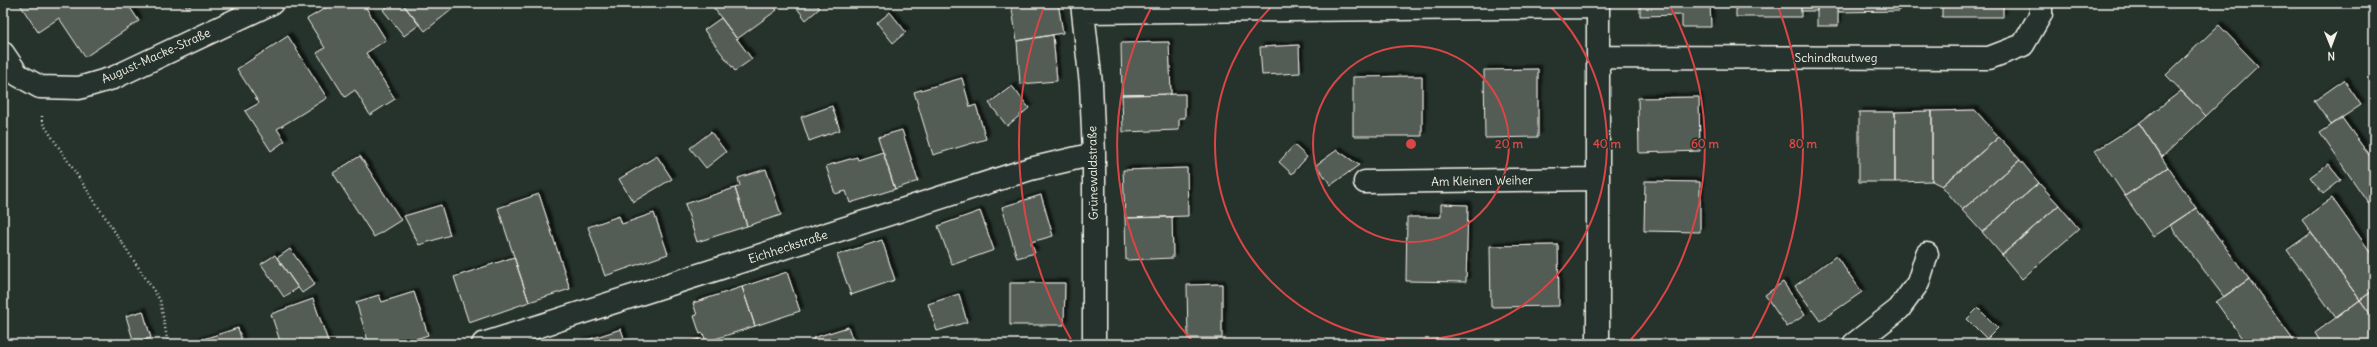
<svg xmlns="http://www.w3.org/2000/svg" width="2377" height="347" font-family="Delius,sans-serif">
<defs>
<filter id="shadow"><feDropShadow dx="3.5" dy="-3.5" stdDeviation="1" flood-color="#0009"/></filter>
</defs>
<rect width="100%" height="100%" fill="#26332d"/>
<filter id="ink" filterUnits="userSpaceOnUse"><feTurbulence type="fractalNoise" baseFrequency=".025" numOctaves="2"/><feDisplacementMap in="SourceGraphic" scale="8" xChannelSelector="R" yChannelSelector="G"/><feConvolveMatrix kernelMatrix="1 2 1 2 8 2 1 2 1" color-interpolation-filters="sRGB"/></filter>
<g filter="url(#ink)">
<path fill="#525c55" stroke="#f4f1e8" filter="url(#shadow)" d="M19 3H127L139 21 85 57 59 18 38 32Z
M184 3H195L187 8Z
M334 3H363L386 40 366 53 395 99 370 115 355 90 345 97 317 53 325 48 307 19Z
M392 3H402L419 25 404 36 383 10Z
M402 3H460L425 31Z
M710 3H771L777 10 737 39Z
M793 3H815L820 8 806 20Z
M1011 3H1058L1063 33 1017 41Z
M1640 3H1710L1711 27H1682V15L1640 16Z
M1736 3H1801V17H1736Z
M1801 3H1817V11H1801Z
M1817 3H1838V26H1817Z
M1838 3H1899V11L1838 12Z
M1918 3H1935V7H1918Z
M1942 3H2003V17H1942Z
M890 12 906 32 893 43 877 23Z
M721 18 752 59 735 71 704 30Z
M2219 25 2258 66 2206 116 2166 75Z
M1053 35 1057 81 1020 84 1017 41Z
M288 36 327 98 277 129 285 141 271 151 245 111 259 103 237 69Z
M1169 42 1171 94 1122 95 1121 43Z
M1299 45 1300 73 1262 75 1260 47Z
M1538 69V137L1485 138 1484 70Z
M1422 76V136H1353V77Z
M962 78 970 107 976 105 986 139 933 155 914 92Z
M2344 80 2361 105 2331 125 2314 101Z
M1012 86 1029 108 1007 126 989 103Z
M2181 91 2206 116 2162 157 2139 123Z
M1185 94V118H1179V130L1123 132 1122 95Z
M1699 97 1700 151 1639 153 1638 98Z
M832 106 840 130 809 141 801 117Z
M1975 110 1999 137 1942 186 1932 181V111Z
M1932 111V181L1895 182V112Z
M1859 112H1895V182H1859Z
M2342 118 2374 162V211L2320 133Z
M2139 123 2168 167 2125 196 2095 151Z
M902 130 918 181 895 189 878 137Z
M711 132 726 152 706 168 690 148Z
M1999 137 2020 160 1962 210 1942 186Z
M1294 145 1307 157 1292 174 1279 162Z
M1337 150 1359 165 1331 185 1316 165Z
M883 152 895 189 850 203 846 191 835 194 826 166 857 157 858 160Z
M360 156 401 220 374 237 333 173Z
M657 156 672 179 633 202 619 179Z
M2020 160 2039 183 1982 232 1962 210Z
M2328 164 2341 180 2323 194 2310 177Z
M2168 167 2196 208 2153 237 2125 196Z
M1187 168 1188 216 1125 218 1123 170Z
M766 169 781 215 747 226 735 188 740 186 738 178Z
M1645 181 1700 182V232L1644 231Z
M2039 183 2059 205 2002 255 1982 232Z
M735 188 747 226 697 242 685 204Z
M539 194 570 289 529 302 498 208Z
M1041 195 1053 236 1031 242 1035 253 1017 258 1002 207Z
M2332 198 2374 257V290L2360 300 2302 220Z
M1441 204 1468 205 1466 282 1406 281 1407 217H1441Z
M441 205 450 235 419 245 404 216Z
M2059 205 2079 229 2022 279 2002 255Z
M2196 208 2249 279 2224 297 2170 225Z
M980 211 994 250 952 265 938 226Z
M654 213 668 254 605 276 588 227 619 216 622 224Z
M1172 217 1173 258 1126 260 1125 218Z
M2311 233 2360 300 2336 318 2287 250Z
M882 240 895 280 851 295 837 255Z
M1558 245 1559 306 1491 307 1490 246Z
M290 249 315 284 302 293 277 258Z
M275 255 298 288 284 297 261 264Z
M1836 256 1862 292 1820 321 1795 286Z
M514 257 529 302 469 323 454 277Z
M787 272 800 311 755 326 742 287Z
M2249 279 2296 344H2246L2216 302Z
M1783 282 1805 315 1787 327 1765 295Z
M1010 283H1065L1064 325H1010Z
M1222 284V338H1188L1187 285Z
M742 287 755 326 706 342 703 333 700 334 694 316 697 315 693 303Z
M2374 290V319L2360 300Z
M414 292 428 335 400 344H369L356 302 379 295 382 302Z
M959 294 967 322 937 331 928 304Z
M313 299 329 344H281L271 314Z
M2360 300 2374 319V344H2322L2315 333Z
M1978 308 1998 328 1987 339 1967 319Z
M143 311 151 338 134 343 126 316Z
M848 327 854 344H814L813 338Z
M238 328 243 344H191V343Z
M621 329 626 344H575Z
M699 339 701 344H683Z"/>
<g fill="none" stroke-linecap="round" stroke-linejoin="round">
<g stroke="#f4f1e8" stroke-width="25">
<path id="minor" d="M1082 3 1091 84 1094 154V344
M1598 3V344
M1084 12 1598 7
M3 53 18 75 40 87 79 88 113 78 272 3
M1599 57 1989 58 2023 45 2041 14V3
M1365 182 1598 179
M483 344 1030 169 1094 154
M1854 344 1899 309 1918 283 1927 254"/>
</g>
<path stroke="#f4f1e8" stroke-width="2.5" stroke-dasharray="1 3" stroke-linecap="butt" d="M42 116V122L160 300 168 344"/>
<use href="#minor" stroke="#26332d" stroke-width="22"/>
</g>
</g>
<g fill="none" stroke="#da4645" stroke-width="2">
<circle cx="1411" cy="144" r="98"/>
<path d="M1547 3A196 196 0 1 1 1275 3"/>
<path d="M1194 343A294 294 0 0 1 1153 4M1669 4A294 294 0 0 1 1628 343"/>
<path d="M1073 343A392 392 0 0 1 1045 4M1777 4A392 392 0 0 1 1749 343"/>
</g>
<g text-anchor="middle" stroke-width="3" stroke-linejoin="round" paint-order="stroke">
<g font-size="12" fill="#f4f1e8" stroke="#26332d">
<text transform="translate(156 56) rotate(-24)" y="4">August-Macke-Straße</text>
<text x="1836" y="62">Schindkautweg</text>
<text transform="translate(1093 173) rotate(-91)" y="4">Grünewaldstraße</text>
<text transform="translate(1482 181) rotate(-1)" y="4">Am Kleinen Weiher</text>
<text transform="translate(788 247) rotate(-18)" y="4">Eichheckstraße</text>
</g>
</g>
<circle cx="1411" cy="144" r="6" fill="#da4645" stroke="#26332d" stroke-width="2"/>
<g font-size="12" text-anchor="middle" font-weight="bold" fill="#da4645" stroke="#26332d" stroke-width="3" stroke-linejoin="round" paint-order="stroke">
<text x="1509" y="148">20 m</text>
<text x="1607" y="148">40 m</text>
<text x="1705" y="148">60 m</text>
<text x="1803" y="148">80 m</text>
</g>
<rect width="2377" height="347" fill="none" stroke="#26332d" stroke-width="16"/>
<rect x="8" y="8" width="2361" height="331" fill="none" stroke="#f4f1e8" stroke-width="1.5" filter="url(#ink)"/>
<g transform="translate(2331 46) rotate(179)" stroke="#26332d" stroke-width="3" paint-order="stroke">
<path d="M0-3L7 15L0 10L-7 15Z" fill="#f4f1e8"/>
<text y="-6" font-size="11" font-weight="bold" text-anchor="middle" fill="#f4f1e8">N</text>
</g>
</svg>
